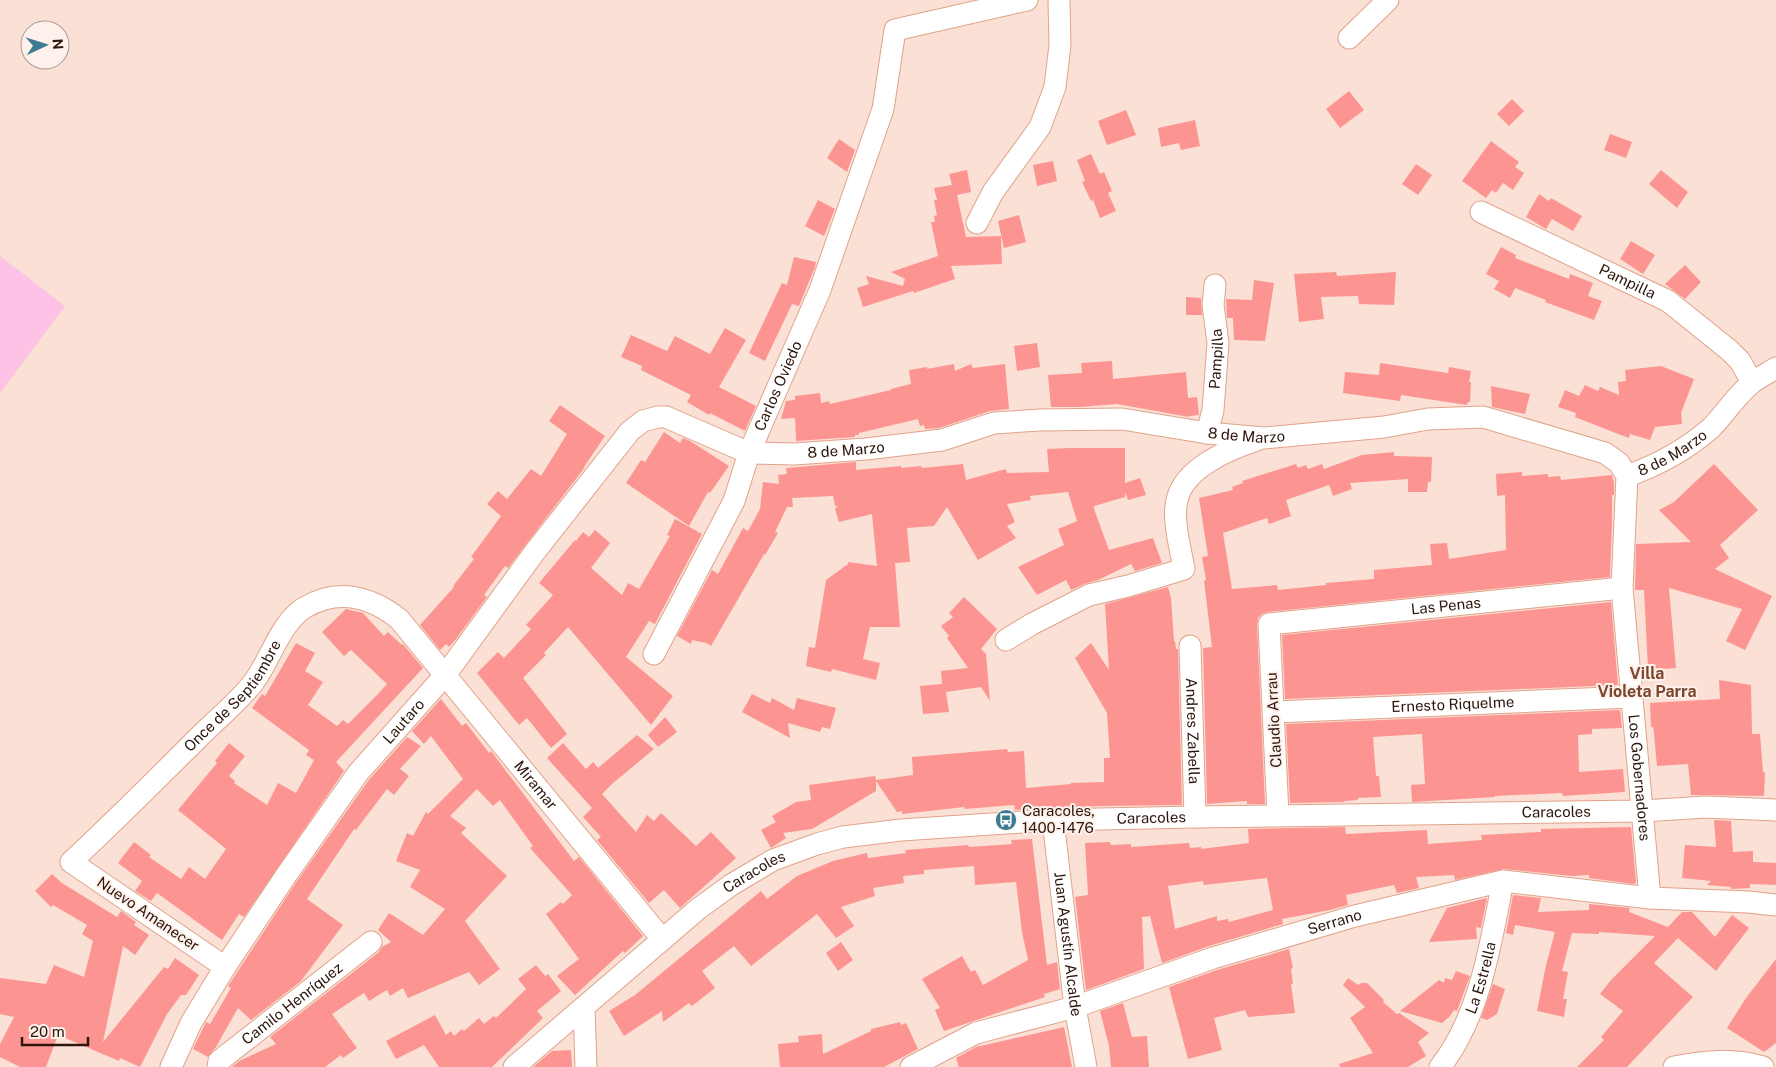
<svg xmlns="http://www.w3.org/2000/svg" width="1776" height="1067" font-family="'Public Sans',sans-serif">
<rect width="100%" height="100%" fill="#fbe0d6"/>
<path fill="#fdc2e5" d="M0 256 65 306 0 393Z"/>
<path fill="#fc9591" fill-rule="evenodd" d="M1349 91 1364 110 1340 128 1326 109Z
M1512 99 1524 111 1509 126 1497 114Z
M1126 110 1136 135 1107 145 1098 121Z
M1195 120 1200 146 1181 150 1179 143 1161 147 1158 128Z
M1610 134 1632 142 1626 158 1604 150Z
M839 139 855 150 847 172 827 158Z
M1491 141 1519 162 1515 167 1524 173 1513 190 1503 183 1496 193 1492 190 1486 198 1462 181Z
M1091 154 1100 174 1104 172 1112 191 1108 193 1116 211 1100 218 1093 200 1091 201 1082 182 1085 181 1077 160Z
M1053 161 1057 181 1037 186 1033 165Z
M1416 164 1432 175 1418 195 1402 184Z
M967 170 971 192 957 195 966 237 1001 236 1002 264 951 266 955 279 914 293 913 291 863 307 857 288 869 284 866 276 903 286 905 279 891 272 938 256 931 222H935L934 216 937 215 934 200H937L934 188 952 185 949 174Z
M1661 170 1688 192 1677 208 1649 184Z
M1539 194 1549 201 1551 198 1582 216 1573 231 1552 219 1546 229 1526 217Z
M818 200 835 209 824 236 805 226Z
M1019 215 1026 242 1004 248 998 221Z
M1631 241 1655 255 1643 274 1620 259Z
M1501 247 1516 255 1515 258 1556 274 1569 279 1570 274 1593 283 1588 296 1602 301 1594 320 1545 302 1546 300 1515 288 1510 298 1494 289 1499 281 1486 274Z
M794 257 816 262 815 267 799 306 792 304 765 361 749 353 782 283 787 285Z
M1685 265 1701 282 1685 299 1665 284Z
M1336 272 1337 276 1396 272 1394 305 1359 304 1358 296 1321 297 1324 319 1299 322 1294 274Z
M1254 280 1274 283 1265 341 1234 340 1233 318H1227L1226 299 1252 300Z
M1186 297 1201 298 1202 315H1186Z
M725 328 746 340 719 387 756 406 745 431 710 413 709 415 687 402 691 395 641 370 642 366 621 357 631 335 667 351 675 336 710 354Z
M1037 343 1040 367 1017 371 1014 346Z
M1112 361 1113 379 1186 372 1188 398 1197 397 1199 415 1189 416V417L1117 404 1080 407H1051L1048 375 1082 373 1081 363Z
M1380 363 1448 373 1449 367 1471 371 1469 382H1471L1470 402H1468L1467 405 1401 395 1400 401 1343 393 1345 372 1379 375Z
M954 364 955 371 971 364 973 368 1005 364 1009 409 990 411 939 428 925 429 924 425 920 426 918 419 859 433V435H855V437L796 441 795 418 781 419 786 401 795 400V396L820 393 821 403 829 401 830 404 891 390V389L911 384 909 370 927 367V369Z
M1661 366 1694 379 1681 413 1682 424 1655 427 1650 440 1630 434 1629 438 1613 432 1575 417 1576 413 1558 407 1565 390 1579 396 1585 385 1598 391 1600 387 1619 395 1618 382 1626 381 1625 370Z
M1491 386 1530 394 1525 414 1492 407Z
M560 405 605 436 584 467H585L508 568 505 566 484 595 487 597 456 639 449 647 446 644 440 650 420 625 454 587 453 586 474 559 471 557 501 516 487 504 498 491 507 499 531 469 541 476 567 434 549 421Z
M664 432 680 443 683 438 690 441 729 466 710 493 708 492 689 526 626 483 641 460 645 462Z
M1070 448H1125V483L1140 478 1146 495 1128 500 1125 492V497L1094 506V509L1109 550 1153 538 1162 563 1135 571 1131 564 1098 580 1084 584 1071 590 1066 580 1037 595 1018 567 1064 545 1058 529 1077 521 1068 492 1030 496 1031 500 1007 504 1015 522 1007 526 1016 538 978 560 947 507 934 526 907 528 910 562 895 563 900 627H870L863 659 880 663 876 680 832 669 831 672 806 666 809 647 815 648 826 580 848 564V562L877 566 872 514 839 522 835 509 838 506H835L833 496 792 498 793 507H787L775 532 778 533 765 555 764 554 711 646 706 643 692 640 691 644 677 636 712 570 718 574 743 528 748 531 760 509 763 482 779 484 778 475 787 474 786 468 856 462V470L901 466V468L921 466 922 468 963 464 966 480 1006 469 1007 473 1049 472 1047 449Z
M1394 452V456L1432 457 1431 482H1428L1427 492H1408V479L1350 483 1352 489 1333 496 1329 485 1286 500 1291 516 1269 524 1267 518 1223 533 1232 589 1277 585 1278 590 1326 585V583L1374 579V570L1432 565 1430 544 1447 543 1449 559 1506 550 1505 495 1497 496 1496 474 1522 472V476L1548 474V477L1560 476 1561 480 1612 475 1614 483V495H1612V523L1610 577 1268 612 1262 614 1258 618 1257 625 1265 804H1247V801L1207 804 1203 648 1212 647 1204 581 1206 580 1202 557 1208 556 1199 498 1233 490 1232 487 1243 483 1242 481 1296 464 1298 468 1306 465 1308 469 1322 464 1324 469 1362 455Z
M1714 464 1758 510 1720 545 1729 558 1715 569 1772 596 1745 650 1726 641 1742 609 1669 588 1676 668 1648 670 1644 590H1635L1636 544 1691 542 1659 510 1674 502Z
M675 519 702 534 655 624 649 621 626 657 673 696 651 725 568 627 544 653 546 655 523 678 567 734 551 748 527 718 519 725 477 673 498 652 504 658 531 629 526 625 553 595 539 583 575 540 576 541 583 532 589 537 595 530 610 543 591 568 622 595 628 583 639 589 670 536 667 535Z
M1168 587 1171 598 1174 641H1175L1176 649H1178L1182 805 1101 806 1015 810 1014 805 965 809 964 807 902 814V811L897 812 876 781V791L812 829 783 833 786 838 771 848 761 830 776 822 772 816 796 802 811 800 809 785 875 776 876 780 913 775 912 757 1007 749 1008 752 1024 751 1026 788 1071 784V783L1104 782V758H1110L1107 713 1075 658 1091 643 1109 670 1105 604Z
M964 597 997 629 981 649 986 654 990 701 981 687 946 692 949 712 923 714 920 686 942 684 941 671 968 668 947 638 949 636 941 626 953 617 949 613Z
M1611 602 1618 685 1285 699 1282 635Z
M346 609 363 613 384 636 388 632 402 645 403 644 423 668 336 762 344 771 244 917 239 914 222 940 157 893 151 901 135 891 142 881 118 863 134 842 151 855 149 857 181 879 189 867 205 879 226 849 178 810 217 763 215 761 229 743 245 756 229 776 235 781 234 783 267 805 278 783 296 793 314 760 306 755 309 750 252 708 262 694 265 696 296 643 315 653 305 671 323 682 308 705 337 726 343 720 348 724 378 694 387 684 351 650 344 656 322 632Z
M1719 680 1751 685 1752 734H1760L1763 772H1765L1764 796 1691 795 1688 764 1657 766 1654 733 1653 727H1651L1650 703 1720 699Z
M752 694 770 703 772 698 794 710 797 698 836 708 830 729 822 727 820 732 788 723 790 738 742 712Z
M441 699 462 726 466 723 489 753 491 751 574 861 579 857 643 936 625 953 623 951 575 995 557 976 579 959 546 914 561 902 563 904 572 895 530 848 533 846 500 800 493 806 477 789 450 816 466 828 461 833 507 876 465 921 500 969 479 985 469 972 408 998 403 988 390 996 387 990 369 1001 364 993 332 1014 357 1048 343 1058 341 1055 325 1067H232L239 1061 276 1044 270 1037 379 952 382 947 391 942 378 930 389 913 423 935 445 909 410 887 420 870 396 861 407 833 413 836 426 812 428 814 463 779 431 736 424 744 412 731Z
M1620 710 1622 728 1592 729V734L1578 735 1579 772 1623 769 1625 792 1563 796 1562 793 1495 796V797L1412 802 1411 785 1425 784 1422 734 1373 737 1376 776H1379L1381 797 1358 798V800L1344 801 1345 802 1290 803 1286 724Z
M665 717 677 732 658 747 648 735Z
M637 735 654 749 612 784 602 794 636 832 647 815 654 821 661 813 696 846 711 832 736 858 680 908 664 890 649 903 597 840 601 837 583 817 592 808 547 758 563 743 586 769 593 762 598 768Z
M407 737 421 746 400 769 409 776 394 795 387 789 356 830 354 829 307 899 343 925 301 981 251 1020 238 1008 216 1047 208 1057 193 1049 206 1022 210 1024 231 988 228 986 236 974 297 881 368 781Z
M1714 820 1731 821 1733 852 1753 851V862L1776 863V885L1750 884V888L1731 889V887L1707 885 1711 881 1682 878 1685 845 1716 847Z
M1345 827 1346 834 1427 830 1428 844 1482 840 1481 835 1541 832V829L1631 827 1636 882 1634 884 1589 878V875L1572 876 1504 869 1455 880 1454 875 1416 877 1419 888 1397 893 1394 885 1346 895 1348 905 1330 910 1282 919 1283 924 1209 946 1162 963 1150 916 1142 917 1144 969 1086 990 1075 897 1088 895 1085 843 1110 842 1111 845 1131 844V847L1189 843 1190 848 1201 847V849L1249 843 1248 829ZM1267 878 1273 910 1229 922 1228 919 1217 921V916L1175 929 1168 886 1203 881 1204 885Z
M1032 839 1047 965 1057 962 1060 989 1044 994 1045 997 944 1031 935 1010 940 1008 922 979 962 956 971 972 975 970 983 985 1028 960 1022 932 1016 882 975 885 974 866 924 870V874L903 876 904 883 873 888 875 896 841 907 854 926 836 938 817 914 751 966 734 946 702 971 715 988 692 1006 689 1003 663 1022 662 1011 624 1036 609 1011 635 995 761 891 767 899 797 876 833 861 867 853 868 858 906 853 905 850 968 845 969 847 1012 844 1011 840Z
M52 874 62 883 117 917 121 911 136 922 134 925 149 935 135 955 123 946 103 1042 164 967 168 969 175 958 199 975 186 995H181L167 1014 140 1067 120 1058 119 1061 58 1035 46 1067H20L0 1057V1044L14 1017 0 1014V978L46 984 54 965 84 977 93 941 82 934 87 925 53 905 51 907 35 891Z
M1513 895 1541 898 1538 912 1589 910V904L1630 908 1629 912 1668 927 1682 912H1692L1715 937 1732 915 1749 928 1716 971 1678 938 1654 963 1693 997 1627 1067H1577L1604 1040 1601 1037 1623 1011 1600 994 1611 980 1655 936 1599 932V934L1572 933 1562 971 1568 972 1563 999H1567L1564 1017 1537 1011 1546 965 1555 932 1515 925 1513 935 1506 933Z
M1487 898 1481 928 1476 927 1477 939 1429 942 1447 908Z
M841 942 853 960 838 971 826 953Z
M1289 949 1293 968 1291 969 1293 984H1291L1295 1013 1248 1017 1245 1010 1214 1018 1222 1050 1188 1059 1169 987 1217 970Z
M1776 959V1043L1764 1052 1727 1028 1746 998Z
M536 965 545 976 548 974 561 991 537 1011 543 1018 492 1067H439L424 1045 396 1059 386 1041 435 1015 446 1035 451 1031 454 1036 462 1029 464 1031 479 1018 484 1024 494 1016 496 1018 526 989 518 979Z
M1456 971 1470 976 1457 1011 1454 1010 1450 1016 1442 1023 1400 1011 1439 980 1444 983 1445 978 1452 980Z
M1348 978 1358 985 1361 983H1367L1384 1000 1383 1002 1397 1014 1399 1013 1429 1033 1418 1042 1426 1056 1408 1067H1340L1339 1064 1373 1053 1350 1018 1365 1007 1343 985Z
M1493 984 1505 989 1497 1014 1487 1020 1481 1018Z
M1123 1003 1132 1037 1147 1036 1149 1067H1111L1109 1046 1100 1011Z
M900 1022 901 1025 906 1023 918 1049 884 1067H780L778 1044 799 1042 798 1036 822 1034 823 1054 871 1031V1029Z
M1064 1027 1072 1067H959L956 1058 976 1047Z
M571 1050 572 1067H533L552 1051Z"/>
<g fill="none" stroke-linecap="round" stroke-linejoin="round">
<g stroke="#e1a289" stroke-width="23">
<g id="minor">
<path d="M1349 38 1388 0"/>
<path id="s1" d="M1481 212 1668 301 1729 350 1740 361 1752 382"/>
<path d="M977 223 993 192 1040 127 1055 87 1060 45 1059 0"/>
<path id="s2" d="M1207 433 1213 410 1218 343 1213 305 1215 285"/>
<path id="s3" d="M1627 476C1658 465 1686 450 1711 428 1725 414 1737 394 1753 382 1760 377 1768 373 1776 368"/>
<path d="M1006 640 1032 624 1089 595 1128 586 1184 569C1181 550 1172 520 1177 500 1184 468 1229 449 1257 440"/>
<path id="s4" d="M1190 646 1195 817"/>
<path id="s5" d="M654 654 734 501 749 453 820 290 883 109 895 30 1027 0"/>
<path id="s6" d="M1274 712 1632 697"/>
<path id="s7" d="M1278 815 1269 624 1622 588"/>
<path id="s8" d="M1053 820 1075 1007 1086 1067"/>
<path id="s9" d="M225 967 71 862C115 821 157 779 199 737 216 720 239 701 253 683 270 661 280 623 304 608 337 588 370 596 399 619L662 939"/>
<path d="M584 1007 586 1067"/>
<path id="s10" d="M171 1067 191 1023 225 967 287 874 358 773 446 674 534 553 630 431 643 421 658 417H666L749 453 794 454 866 449 942 440 994 423 1040 420 1122 419 1207 433 1264 438 1384 427 1428 419 1483 417 1605 453 1619 463 1627 476 1622 588 1650 898"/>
<path id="s11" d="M218 1067 219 1061 371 942"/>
<path id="s12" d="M514 1067 698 909 731 885 773 860 817 844 843 837 901 830 1053 820 1195 817 1643 811 1706 807 1776 810"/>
<path id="s13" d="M911 1067 976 1033 1075 1007 1213 958 1355 916 1503 881 1650 898 1748 902 1776 905"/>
<path id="s14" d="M1440 1067C1480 1017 1491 942 1503 881"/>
<path d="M1674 1067C1704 1061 1733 1058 1763 1067"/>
</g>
</g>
<use href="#minor" stroke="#fff" stroke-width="21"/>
</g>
<defs>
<g id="bus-disc" transform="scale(1.125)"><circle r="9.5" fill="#3c7b90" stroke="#fef1eb"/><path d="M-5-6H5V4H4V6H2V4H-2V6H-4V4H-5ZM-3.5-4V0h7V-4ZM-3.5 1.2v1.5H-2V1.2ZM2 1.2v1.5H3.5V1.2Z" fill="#fff"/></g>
</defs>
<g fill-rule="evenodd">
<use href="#bus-disc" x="1006" y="820"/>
</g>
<g text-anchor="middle" stroke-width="4" stroke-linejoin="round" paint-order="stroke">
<g font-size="15" fill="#2d160c" stroke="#fef1eb">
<text dy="5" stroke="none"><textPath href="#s1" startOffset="162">Pampilla</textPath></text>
<text dy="5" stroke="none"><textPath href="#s2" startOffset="75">Pampilla</textPath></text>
<text dy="5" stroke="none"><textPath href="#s5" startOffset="296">Carlos Oviedo</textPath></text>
<text dy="5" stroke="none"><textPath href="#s10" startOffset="1419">8 de Marzo</textPath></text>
<text dy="5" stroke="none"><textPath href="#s10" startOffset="1014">8 de Marzo</textPath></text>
<text dy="5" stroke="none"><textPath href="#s3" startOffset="51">8 de Marzo</textPath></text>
<text dy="5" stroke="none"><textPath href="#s7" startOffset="369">Las Penas</textPath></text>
<text dy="5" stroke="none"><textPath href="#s9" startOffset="419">Once de Septiembre</textPath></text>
<text dy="5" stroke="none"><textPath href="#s6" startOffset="179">Ernesto Riquelme</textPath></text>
<text transform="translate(1274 720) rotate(-93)" y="5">Claudio Arrau</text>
<text dy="5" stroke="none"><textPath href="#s10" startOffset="418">Lautaro</textPath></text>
<text dy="5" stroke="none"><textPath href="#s4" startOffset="85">Andres Zabella</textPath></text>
<text dy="5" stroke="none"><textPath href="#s10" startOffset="2119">Los Gobernadores</textPath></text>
<text dy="5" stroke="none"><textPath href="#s9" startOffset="851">Miramar</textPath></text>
<text dy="5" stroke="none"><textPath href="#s12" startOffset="1120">Caracoles</textPath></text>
<text dy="5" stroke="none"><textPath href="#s12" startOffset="715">Caracoles</textPath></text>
<text dy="5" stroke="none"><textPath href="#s12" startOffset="310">Caracoles</textPath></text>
<text transform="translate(148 914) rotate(34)" y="5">Nuevo Amanecer</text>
<text dy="5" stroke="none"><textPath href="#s13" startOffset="449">Serrano</textPath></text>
<text dy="5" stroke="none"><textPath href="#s8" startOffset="125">Juan Agustín Alcalde</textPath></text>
<text dy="5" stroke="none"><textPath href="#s14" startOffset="99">La Estrella</textPath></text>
<text dy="5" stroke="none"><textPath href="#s11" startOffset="99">Camilo Henríquez</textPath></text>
</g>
<g font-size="15" fill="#2d160c" stroke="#fef1eb" text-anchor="start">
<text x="1022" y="816">Caracoles,<tspan x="1022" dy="17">1400-1476</tspan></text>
</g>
<g font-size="16" font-weight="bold" fill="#7c452e" stroke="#fef1eb">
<text x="1647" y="679">Villa<tspan x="1647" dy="18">Violeta Parra</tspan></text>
</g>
</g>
<g transform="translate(45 45) rotate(86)"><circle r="24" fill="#fef1eb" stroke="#aa9992"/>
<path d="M0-4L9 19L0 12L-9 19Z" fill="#3c7b90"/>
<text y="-8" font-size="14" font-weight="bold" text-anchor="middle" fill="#2d160c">N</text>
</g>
<path d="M22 1037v8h66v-8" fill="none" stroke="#2d160c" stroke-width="2.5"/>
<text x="30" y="1037" font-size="15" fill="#2d160c" stroke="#fef1eb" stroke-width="4" paint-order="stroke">20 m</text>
</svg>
